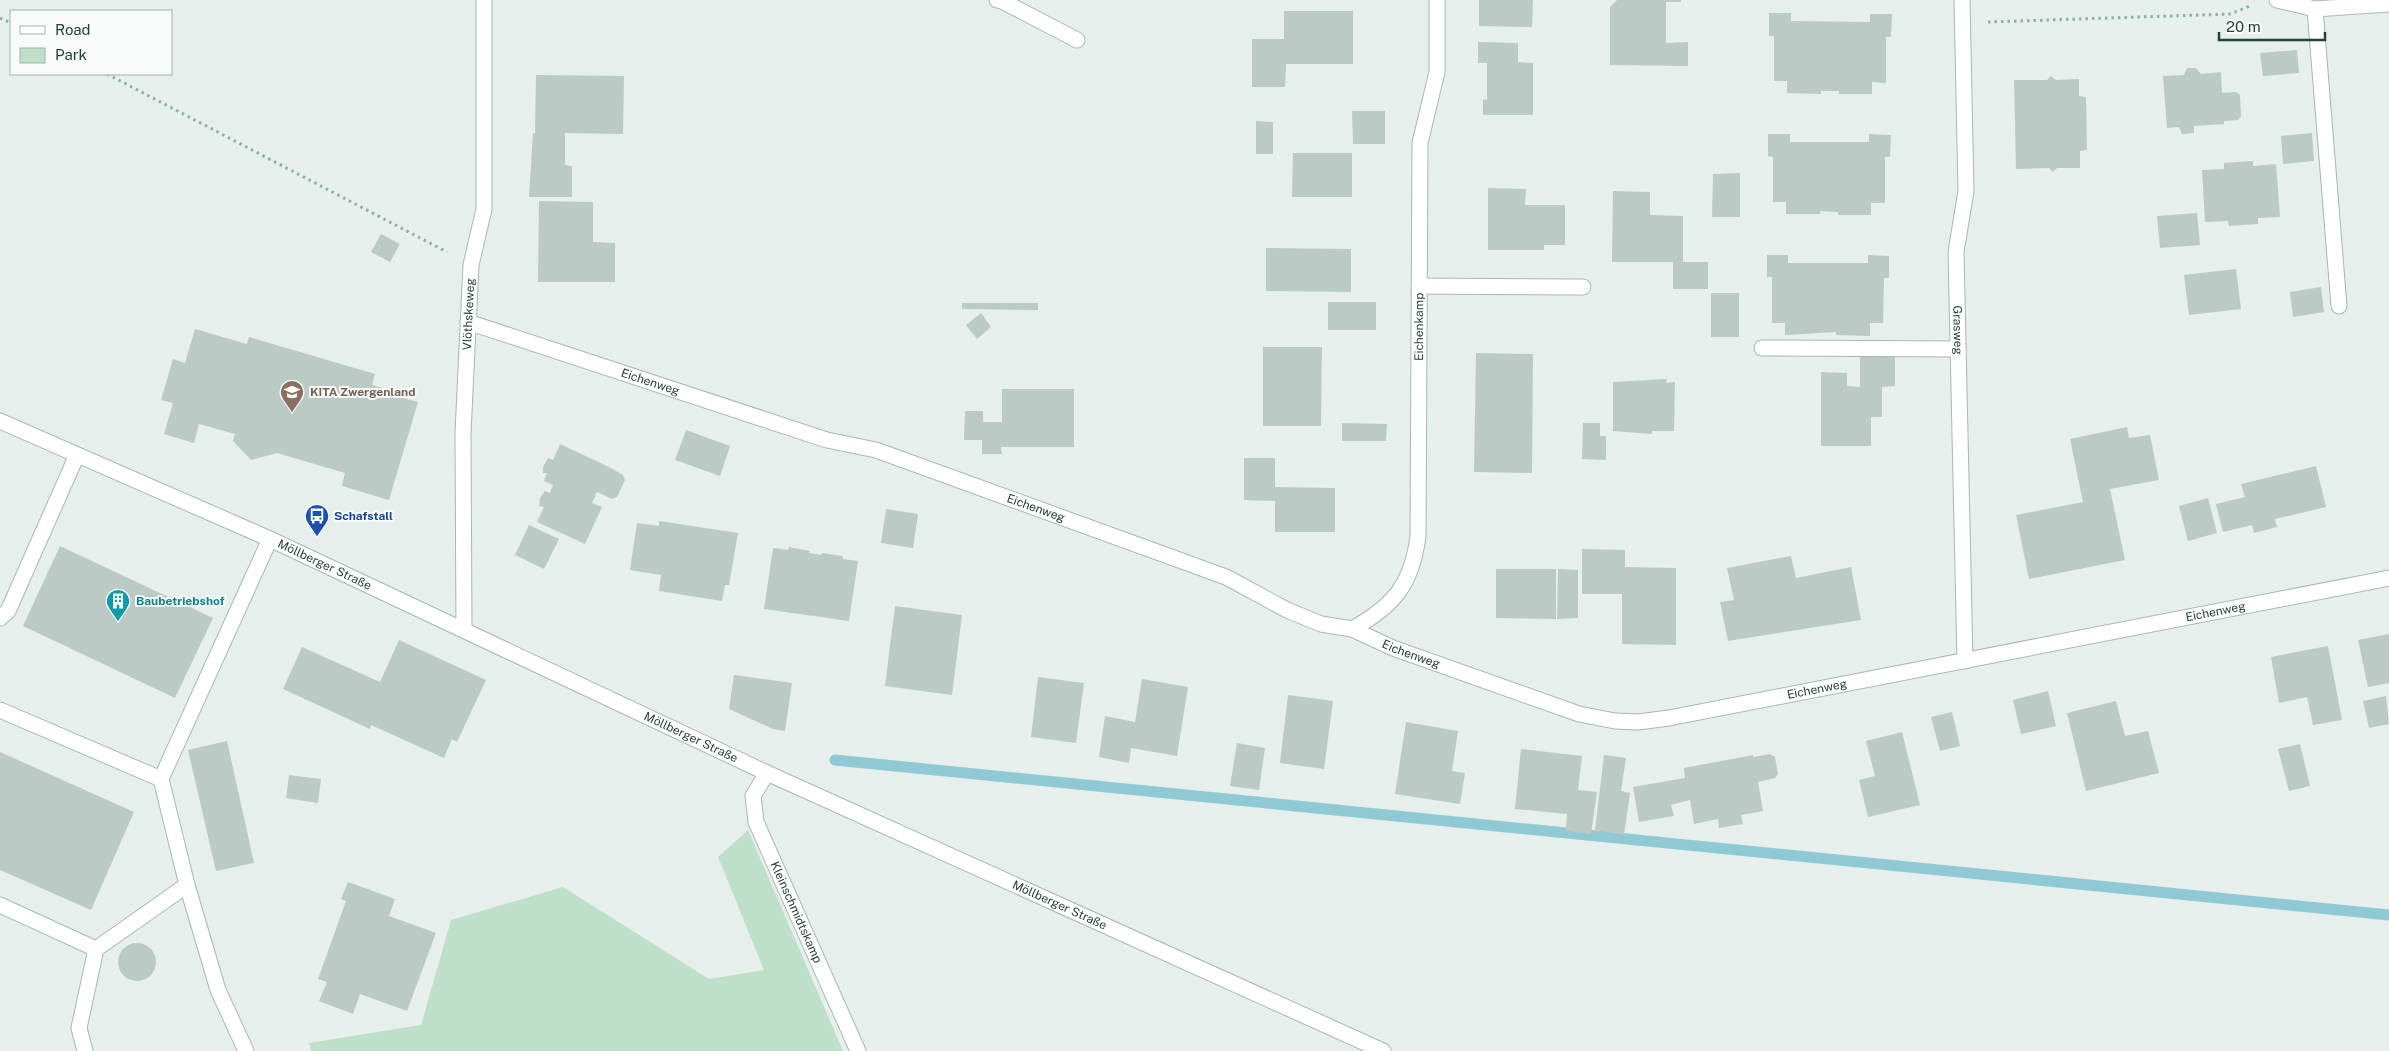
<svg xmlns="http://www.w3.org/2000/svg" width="2389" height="1051" font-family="'Public Sans',sans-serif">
<rect width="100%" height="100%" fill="#e6efeb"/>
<path fill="#bfe0c8" d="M748 830 843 1051H311L309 1043 421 1025 451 920 563 887 709 979 764 970 718 857Z"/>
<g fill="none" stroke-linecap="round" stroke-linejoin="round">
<path stroke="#8ec9d4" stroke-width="11" d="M835 760 2389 915"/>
</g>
<path fill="#bbcac4" d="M1479 0H1533L1532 27 1479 26Z
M1617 0H1681V2H1666V43L1688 42V66L1610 65V7Z
M1284 11H1353V64H1286L1285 87H1252V39H1284Z
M1769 13H1791V21L1870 22V14H1892L1891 37H1886V83L1872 82V94H1839V91H1821V94L1787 93V81H1774V36H1769Z
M1478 42 1518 43V62L1533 63V115H1483V99L1487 100V63H1478Z
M2297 50 2299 73 2263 76 2260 53Z
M2187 68H2196L2201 74 2221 72 2222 93 2236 92 2240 95 2241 116 2238 120 2224 121V124L2194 126V133L2182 134 2179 127 2167 128 2163 76 2184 75Z
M536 75 624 76 623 134 565 133V165L572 166V197H529L533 133H535Z
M2051 76 2056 80 2079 79V96L2086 97 2087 150 2080 151V168H2057L2053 172 2049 168 2016 169 2014 80H2047Z
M1352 111H1385V144H1353Z
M1256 121 1273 122V154H1256Z
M2312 133 2314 161 2283 164 2281 136Z
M1768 134H1790V142H1869V134L1891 135 1890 157H1885V203H1871V215H1838V212L1820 211V214H1786V202H1773V157L1768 156Z
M1293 153H1352V197H1292Z
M2253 161V166L2276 164 2280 217 2258 218V224L2229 226 2228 221 2205 222 2202 170 2224 169V163Z
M1740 173V217H1712L1713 174Z
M1488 188 1526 189 1525 205H1565V245H1544V250H1488Z
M1613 191 1650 192V215L1683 216V262H1708V289H1673V262H1612Z
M539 201 593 202V242L615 243V282H538Z
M2197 213 2200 245 2160 248 2157 216Z
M381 234 400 244 390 262 371 252Z
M1266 248 1351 249V292L1266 291Z
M1767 255H1788V263H1868V255L1889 256V278H1884L1883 323H1870V336L1836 335V332L1785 335V323H1772V277H1767Z
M2236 269 2241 309 2189 315 2184 275Z
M2321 287 2324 312 2293 317 2290 292Z
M1711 293H1739V337H1711Z
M1328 302H1376V330H1328Z
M962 303H1038V310L962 309Z
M981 313 991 327 977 339 966 325Z
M195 329 247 344 249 337 375 374 372 385 400 393 399 397 418 402 389 500 342 486 345 473 277 453 251 460 233 441 235 434 199 424 194 443 164 434 173 403 161 400 173 359 185 363Z
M1263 347H1322L1321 426H1263Z
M1476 353 1533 354 1532 473 1474 472Z
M1860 357H1895V386L1882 387V417H1871V446H1821V372L1847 373V386L1860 387Z
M1667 379 1666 383 1675 382 1674 431H1652V434L1613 431V382Z
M1002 389H1074V447H1001L1002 454H982V440H964L965 411H983V422H1002Z
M1342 423 1387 424 1386 441H1342Z
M1583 423H1600V436H1606V460L1582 459Z
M2127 427 2129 438 2150 435 2159 480 2110 489 2125 560 2029 579 2016 515 2083 502 2070 439Z
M686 430 730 446 720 476 675 460Z
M560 444 609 467 623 475 625 480 617 497 612 499 597 492 592 503 602 507 585 544 537 522 544 507 539 506 540 498 545 491 550 493 553 485 544 481 547 473H543V467L548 458 553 460Z
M1244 458H1275V487L1335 488V532H1275V501L1244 500Z
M2316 466 2326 507 2275 519 2277 527 2254 533 2252 525 2223 532 2216 504 2245 497 2241 484Z
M2208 498 2217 533 2188 541 2179 506Z
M886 509 918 514 913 548 881 543Z
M659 521 738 533 729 585H725L722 601 659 591 661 575 630 570 637 523 659 526Z
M529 525 559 539 544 569 515 555Z
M60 546 213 618 175 698 23 626Z
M789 547 810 551 809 553 821 555 822 553 843 556V559L858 561 849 621 764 609 773 548 788 550Z
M1582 549 1625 550V567L1676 568V645L1622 644V594H1582Z
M1791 556 1796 578 1851 567 1861 620 1728 641 1720 602 1734 600 1727 568Z
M1496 569H1556V619L1496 618Z
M1558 569 1578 570V618L1557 619Z
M895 606 962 615 952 695 885 686Z
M2389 634V683L2368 687 2358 640Z
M399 640 486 680 457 742 452 739 444 758 371 725 370 729 283 689 302 647 380 682Z
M2328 646 2342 720 2313 725 2307 697 2279 703 2271 657Z
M734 675 792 683 785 731 773 729 729 709Z
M1038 677 1084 683 1076 743 1031 737Z
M1142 679 1188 687 1177 756 1131 748 1129 763 1099 757 1105 716 1135 722Z
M2048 691 2056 726 2021 734 2013 700Z
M1288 695 1333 701 1324 769 1280 763Z
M2386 696 2389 724 2369 728 2363 701Z
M2116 701 2125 736 2148 731 2159 773 2086 791 2067 713Z
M1952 712 1960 746 1940 751 1931 717Z
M1406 722 1458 731 1452 771 1465 773 1460 804 1395 794Z
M1902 732 1920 805 1868 817 1859 780 1875 776 1866 741Z
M227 741 254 863 216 871 188 750Z
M1237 743 1265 748 1259 790 1230 786Z
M2300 744 2310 786 2289 791 2278 749Z
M1521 749 1582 756 1578 790 1597 792 1591 834 1566 831 1567 814 1515 809Z
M0 752 134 812 91 910 0 870Z
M1770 754 1775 757 1778 774 1775 778 1758 782 1763 811 1741 815 1743 824 1719 828 1718 819 1694 824 1690 800 1671 805 1674 816 1639 822 1633 787 1685 778 1684 768 1753 755V757Z
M1604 755 1626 758 1621 791 1630 793 1624 835 1595 830Z
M289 775 321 779 318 803 286 798Z
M348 882 395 899 389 916 436 933 407 1011 360 994 353 1014 319 1001 327 982 318 979 346 901 341 899Z
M118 962a19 19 0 1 1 38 0a19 19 0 1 1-38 0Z"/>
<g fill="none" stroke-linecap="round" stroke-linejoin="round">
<g stroke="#a8b8b2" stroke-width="17">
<g id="minor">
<path d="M997 0 1002 1 1077 40"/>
<path id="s1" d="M1962 0 1966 191 1956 252 1965 661"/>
<path d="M2277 0 2315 9 2389 4"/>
<path d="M2315 9 2339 306"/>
<path d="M1419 286 1583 287"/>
<path id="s2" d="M468 322 827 440 876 450 1226 577 1287 610 1321 624 1352 629 1393 648 1579 714 1615 721 1638 722 1669 718 2389 578"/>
<path d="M1762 348 1958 349"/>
<path id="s3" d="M0 421 270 539 767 773 1383 1051"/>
<path d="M0 618 8 611 77 455"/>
<path id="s4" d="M1352 629C1394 606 1412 584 1418 536L1420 143 1437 72V0"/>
<path id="s5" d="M464 630 463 433 471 265 484 209V0"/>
<path d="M0 710 161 779"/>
<path id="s6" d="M767 773 753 796 756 822 858 1051"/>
<path d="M0 905 96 949 187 885"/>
<path d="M85 1051 79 1028 96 949"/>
<path d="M246 1051 218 990 187 885 161 779 270 539"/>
</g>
</g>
<path stroke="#86b3a5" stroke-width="3" stroke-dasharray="2.5 4" stroke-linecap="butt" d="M0 18 11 23
M1988 22 2231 14 2252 5
M107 74 447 252"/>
<use href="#minor" stroke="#fff" stroke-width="15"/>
</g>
<defs>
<g id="school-pin" transform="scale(1.25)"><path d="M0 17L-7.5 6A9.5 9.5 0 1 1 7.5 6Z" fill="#8d6e63" stroke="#f7fbf9"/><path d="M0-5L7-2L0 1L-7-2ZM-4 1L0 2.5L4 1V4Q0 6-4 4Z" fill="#fff"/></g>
<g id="bus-pin" transform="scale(1.25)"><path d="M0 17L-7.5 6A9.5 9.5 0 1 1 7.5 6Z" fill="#1a4fb4" stroke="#f7fbf9"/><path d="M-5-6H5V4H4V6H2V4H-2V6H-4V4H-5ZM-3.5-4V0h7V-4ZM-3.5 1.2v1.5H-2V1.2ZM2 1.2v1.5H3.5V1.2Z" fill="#fff"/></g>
<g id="building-pin" transform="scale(1.25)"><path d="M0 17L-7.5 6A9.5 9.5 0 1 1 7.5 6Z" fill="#0f9aa8" stroke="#f7fbf9"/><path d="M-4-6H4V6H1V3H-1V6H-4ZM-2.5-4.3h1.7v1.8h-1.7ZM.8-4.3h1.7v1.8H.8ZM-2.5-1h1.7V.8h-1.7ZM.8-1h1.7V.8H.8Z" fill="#fff"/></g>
</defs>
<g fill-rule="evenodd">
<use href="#school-pin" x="292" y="392"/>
<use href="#bus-pin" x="317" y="516"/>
<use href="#building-pin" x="118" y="601"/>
</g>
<g text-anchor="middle" stroke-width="4" stroke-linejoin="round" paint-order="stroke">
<g font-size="12" fill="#24423a" stroke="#f7fbf9">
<text dy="4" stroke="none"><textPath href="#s5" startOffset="316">Vlöthskeweg</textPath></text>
<text dy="4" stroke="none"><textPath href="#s4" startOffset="329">Eichenkamp</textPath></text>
<text dy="4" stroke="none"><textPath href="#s1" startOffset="331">Grasweg</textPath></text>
<text dy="4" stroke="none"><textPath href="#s2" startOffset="192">Eichenweg</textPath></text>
<text dy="4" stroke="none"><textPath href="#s2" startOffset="598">Eichenweg</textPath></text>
<text dy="4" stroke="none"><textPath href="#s3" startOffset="355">Möllberger Straße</textPath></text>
<text dy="4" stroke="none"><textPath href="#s2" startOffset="1828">Eichenweg</textPath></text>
<text dy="4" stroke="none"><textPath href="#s2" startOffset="1002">Eichenweg</textPath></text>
<text dy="4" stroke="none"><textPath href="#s2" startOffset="1422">Eichenweg</textPath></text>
<text dy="4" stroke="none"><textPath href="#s3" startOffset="760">Möllberger Straße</textPath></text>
<text dy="4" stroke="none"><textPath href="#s3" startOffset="1165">Möllberger Straße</textPath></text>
<text dy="4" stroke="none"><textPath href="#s6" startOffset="152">Kleinschmidtskamp</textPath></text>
</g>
<g font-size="12" font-weight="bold" fill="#785e54" stroke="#f7fbf9" text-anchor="start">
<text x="310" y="396">KITA Zwergenland</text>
</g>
<g font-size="12" font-weight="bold" fill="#164399" stroke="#f7fbf9" text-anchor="start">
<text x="334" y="520">Schafstall</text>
</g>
<g font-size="12" font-weight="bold" fill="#0d838f" stroke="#f7fbf9" text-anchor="start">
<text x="136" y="605">Baubetriebshof</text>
</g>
</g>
<rect x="10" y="10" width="162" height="65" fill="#f7fbf9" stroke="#a3b1ad"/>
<rect x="20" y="26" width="25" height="8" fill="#ffffff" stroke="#a3b1ad"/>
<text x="55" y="35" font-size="15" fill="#24423a">Road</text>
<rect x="20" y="48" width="25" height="15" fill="#bfe0c8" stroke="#a3b1ad"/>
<text x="55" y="60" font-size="15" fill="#24423a">Park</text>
<path d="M2219 32v8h106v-8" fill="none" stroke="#24423a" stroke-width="2.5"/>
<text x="2226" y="32" font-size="15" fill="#24423a" stroke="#f7fbf9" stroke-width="4" paint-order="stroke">20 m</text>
</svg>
